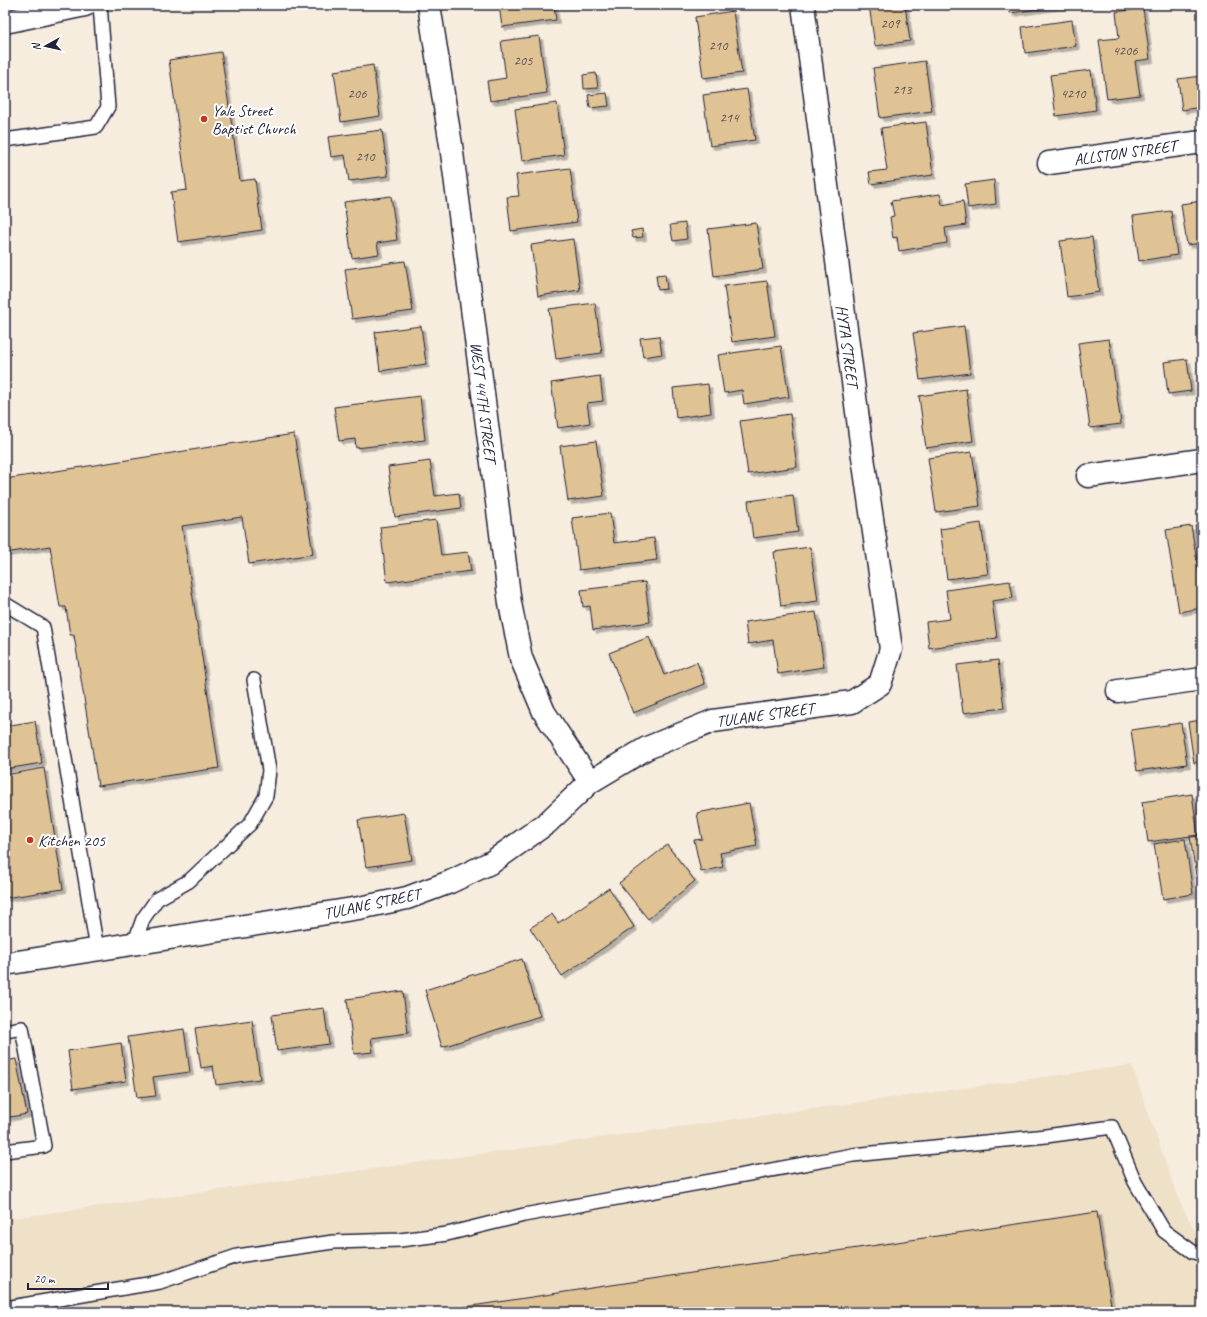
<svg xmlns="http://www.w3.org/2000/svg" width="1207" height="1317" font-family="Caveat,sans-serif">
<defs>
<filter id="shadow"><feDropShadow dx="3.5" dy="3.5" stdDeviation="0" flood-color="#0004"/></filter>
</defs>
<rect width="100%" height="100%" fill="#f6eddf"/>
<filter id="ink" filterUnits="userSpaceOnUse"><feTurbulence type="fractalNoise" baseFrequency=".025" numOctaves="2"/><feDisplacementMap in="SourceGraphic" scale="8" xChannelSelector="R" yChannelSelector="G"/><feConvolveMatrix kernelMatrix="1 2 1 2 8 2 1 2 1" color-interpolation-filters="sRGB"/></filter>
<g filter="url(#ink)">
<path fill="#efe0c8" d="M1132 1065 1177 1196 1197 1235 1202 1236V1312H5V1219Z"/>
<path fill="#e0c394" stroke="#22223b" filter="url(#shadow)" d="M499 5H554L556 20 502 27Z
M869 5H905L910 41 875 46Z
M1009 5H1067L1010 13Z
M1143 8 1150 59 1135 61 1140 95 1107 99 1099 40 1119 38 1116 12Z
M733 11 742 73 703 78 695 17Z
M1072 20 1076 46 1025 53 1022 27Z
M539 36 547 93 490 101 487 81 506 78 501 41Z
M221 52 240 181 255 179 262 230 178 242 171 192 187 190 169 60Z
M925 61 932 111 880 118 873 68Z
M373 65 380 116 341 122 334 71Z
M1091 70 1096 110 1056 116 1050 75Z
M596 73 598 88 584 89 583 75Z
M1202 76V107L1182 110 1178 79Z
M747 89 755 140 710 146 703 95Z
M607 93 609 106 590 108 588 95Z
M557 103 564 155 522 161 515 109Z
M926 122 933 175 871 184 869 172 887 170 881 128Z
M382 130 388 176 349 181 345 155 331 157 328 137Z
M570 168 577 222 511 231 507 197 519 196 516 175Z
M994 180 996 204 968 208 965 184Z
M940 194 942 205 963 201 966 225 945 228 947 243 899 251 897 237 893 238 890 217 894 216 891 201Z
M391 196 397 240 377 243 379 254 352 258 344 202Z
M1202 201V243L1187 245 1181 204Z
M1171 211 1177 255 1139 261 1133 216Z
M685 223 687 239 673 241 670 225Z
M756 223 763 269 714 276 708 229Z
M642 229 643 237 633 238 631 231Z
M1092 237 1099 292 1067 297 1060 241Z
M573 239 580 290 538 296 531 245Z
M405 261 413 311 352 319 345 269Z
M665 274 667 289 658 290 656 275Z
M767 281 775 336 732 342 724 286Z
M595 303 602 353 556 359 549 309Z
M421 326 426 364 380 371 375 332Z
M964 326 970 373 920 380 913 333Z
M659 336 662 354 643 357 640 338Z
M1109 339 1121 424 1090 428 1078 343Z
M781 346 789 397 744 404 742 390 724 393 718 355Z
M1187 359 1191 391 1168 394 1164 362Z
M600 376 603 401 587 403 590 423 558 428 551 383Z
M708 384 711 413 676 418 673 388Z
M966 389 973 441 926 448 919 396Z
M420 396 425 440 356 448 355 439 339 441 334 407Z
M790 414 797 467 748 474 740 421Z
M294 434 313 554 249 564 242 517 182 526 219 768 98 786 74 635H70L66 607H60L50 546 5 553V479Z
M596 441 604 496 568 501 560 446Z
M972 452 980 506 936 512 928 458Z
M430 461 435 496 459 493 461 508 395 517 388 467Z
M793 495 798 532 753 538 748 501Z
M610 513 614 543 654 538 657 560 579 570 572 518Z
M436 520 441 555 468 552 471 571 387 582 380 527Z
M981 523 988 574 947 579 940 529Z
M1202 524V567L1195 525Z
M1191 526 1202 591V608L1179 612 1166 530Z
M810 547 818 601 781 606 774 552Z
M1010 581 1013 598 992 601 997 638 929 648 926 622 950 619 946 590Z
M645 582 650 622 593 630 590 606 583 607 581 590Z
M816 612 824 667 778 674 773 640 748 644 745 622Z
M649 637 664 675 697 662 705 684 633 713 609 653Z
M998 660 1004 708 963 713 957 665Z
M1202 720V761L1194 763 1188 722Z
M35 721 42 763 5 769V726Z
M1181 723 1187 764 1137 771 1131 730Z
M44 768 63 889 5 898V775Z
M1200 791H1202V807Z
M1192 794 1198 835 1148 842 1142 802Z
M749 803 757 846 720 853 723 867 701 872 694 840 702 839 697 813Z
M404 813 412 860 366 867 358 820Z
M1202 836V874L1196 875 1190 837Z
M1185 839 1193 894 1163 899 1154 844Z
M667 845 695 881 648 919 619 883Z
M609 888 634 927 562 976 530 928 552 914 558 923Z
M522 959 540 1016 442 1047 425 990Z
M403 991 408 1033 371 1038 373 1052 354 1054 347 999Z
M324 1008 329 1044 277 1051 272 1015Z
M252 1020 260 1079 216 1085 213 1066 201 1068 195 1028Z
M184 1029 190 1072 153 1077 156 1096 137 1098 128 1037Z
M121 1043 126 1081 73 1089 68 1051Z
M16 1059 27 1114 5 1118V1061Z
M1097 1212 1112 1312H432Z"/>
<g fill="none" stroke-linecap="round" stroke-linejoin="round">
<g stroke="#22223b" stroke-width="16">
<path id="lane" d="M5 140 96 127 108 107 100 5
M5 606 7 605 43 627 97 949
M134 944 143 919 157 899 189 881 250 824 266 796 269 770 254 680
M5 1031 22 1028 44 1146 5 1151
M5 1308 160 1282 237 1256 333 1242 400 1240 447 1234 524 1215 853 1155 1046 1136 1112 1127 1135 1182 1164 1231 1193 1252 1202 1254"/>
</g>
<g stroke="#22223b" stroke-width="25">
<path id="street" d="M429 5 451 145 510 603 521 658 544 712 590 782
M1049 163 1202 142
M1088 476 1202 460
M1118 691 1202 679
M5 964 359 908 407 898 450 882 492 862 547 823 590 782 647 748 713 721 852 702 880 684 891 649 863 457 803 5"/>
</g>
<g stroke="#22223b" stroke-width="25">
<path id="secondary" d="M5 22 85 5"/>
</g>
<use href="#lane" stroke="#fff" stroke-width="13"/>
<use href="#street" stroke="#fff" stroke-width="22"/>
<use href="#secondary" stroke="#fff" stroke-width="22"/>
</g>
</g>
<g fill="#c8321e" stroke="#fff" stroke-width="1.5">
<circle cx="204" cy="119" r="4"/>
<circle cx="30" cy="840" r="4"/>
</g>
<g text-anchor="middle" stroke-width="4" stroke-linejoin="round" paint-order="stroke">
<g font-size="14" fill="#524a51">
<text x="890" y="28">209</text>
<text x="718" y="50">210</text>
<text x="1125" y="55">4206</text>
<text x="523" y="65">205</text>
<text x="902" y="94">213</text>
<text x="357" y="98">206</text>
<text x="1073" y="98">4210</text>
<text x="729" y="122">214</text>
<text x="365" y="161">210</text>
</g>
<g font-size="16" fill="#22223b" stroke="#fff" text-anchor="start">
<text x="212" y="116">Yale Street<tspan x="212" dy="18">Baptist Church</tspan></text>
<text x="38" y="846">Kitchen 205</text>
</g>
<g font-size="16" fill="#22223b" stroke="#fff">
<text transform="translate(1125 152) rotate(-8)" y="6">ALLSTON STREET</text>
<text transform="translate(848 346) rotate(82)" y="6">HYTA STREET</text>
<text transform="translate(484 402) rotate(83)" y="6">WEST 44TH STREET</text>
<text transform="translate(765 714) rotate(-8)" y="6">TULANE STREET</text>
<text transform="translate(372 903) rotate(-12)" y="6">TULANE STREET</text>
</g>
</g>
<rect width="1207" height="1317" fill="none" stroke="#fff" stroke-width="20"/>
<rect x="10" y="10" width="1187" height="1297" fill="none" stroke="#22223b" stroke-width="1.5" filter="url(#ink)"/>
<g transform="translate(46 46) rotate(262)" stroke="#ffffff" stroke-width="3" paint-order="stroke">
<path d="M0-3L7 15L0 10L-7 15Z" fill="#22223b"/>
<text y="-6" font-size="11" font-weight="bold" text-anchor="middle" fill="#22223b">N</text>
</g>
<path d="M28 1283v6h80v-6" fill="none" stroke="#22223b" stroke-width="2"/>
<text x="34" y="1283" font-size="12" fill="#22223b" stroke="#ffffff" stroke-width="3" paint-order="stroke">20 m</text>
</svg>
